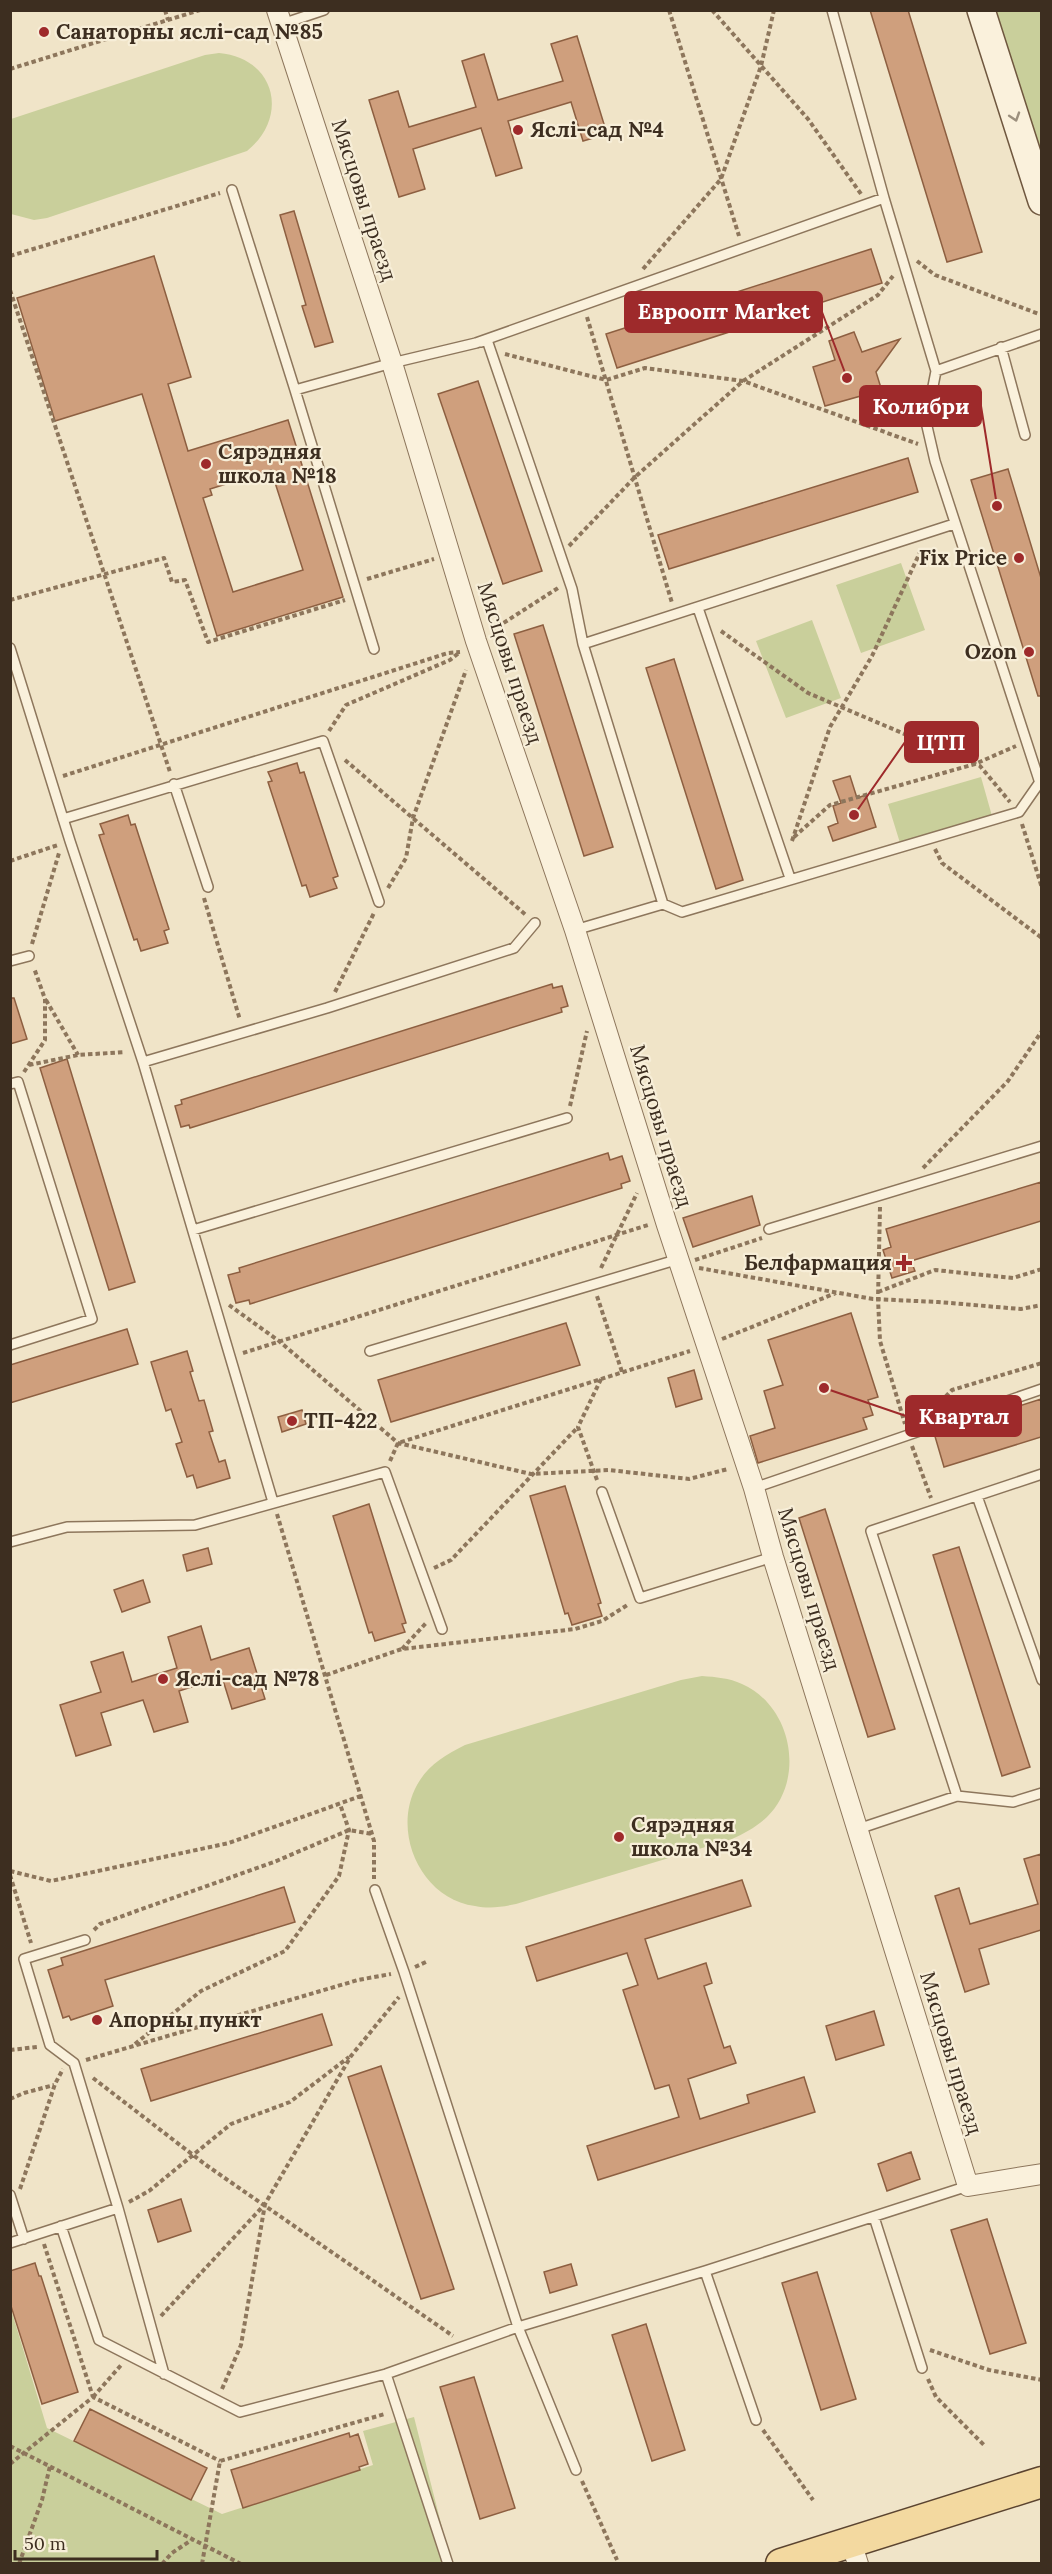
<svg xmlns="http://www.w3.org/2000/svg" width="1052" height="2574" font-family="Lora,serif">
<rect width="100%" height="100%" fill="#f0e4c8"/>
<path fill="#c9cf9b" d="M995 11H1041V153Z
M219 53C275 58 290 116 247 151L47 218 34 220 11 214V119L205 55Z
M901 563 925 630 861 653 836 585Z
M812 620 841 698 786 718 756 641Z
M981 777 992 816 900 843 888 804Z
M702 1676C716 1677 729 1678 742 1684 792 1706 806 1779 767 1817 756 1827 745 1833 732 1839L516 1904C502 1907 490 1909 475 1906 421 1899 391 1832 417 1785 428 1765 445 1755 465 1745L681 1680Z
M10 2306 47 2428 222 2514 373 2465 363 2431 414 2417 451 2563H11Z"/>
<path fill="#cf9f7d" stroke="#8d5f41" stroke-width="1.5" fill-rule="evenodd" d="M870 10H908L982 252 947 262Z
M577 36 607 134 583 141 571 102 508 121 522 168 496 176 481 128 413 149 425 189 399 197 369 100 398 91 409 127 476 107 462 61 484 54 498 100 563 81 551 44Z
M294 211 333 342 315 347 302 306 306 305 280 215Z
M871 249 882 283 617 368 606 334Z
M154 256 191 377 168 384 188 451 288 420 343 597 217 636 142 394 55 421 17 298ZM271 470 303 570 233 592 203 498 212 495 210 489Z
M854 332 862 352 900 339 876 372 881 388 884 426H880L868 394 825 406 813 367 835 360 829 341Z
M478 381 542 571 503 584 438 394Z
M908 458 918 492 669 569 658 535Z
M1008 469 1041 578V696H1038L971 480Z
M543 625 613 847 584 856 514 634Z
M674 659 743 880 716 889 646 668Z
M297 763 300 773 304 772 338 876 333 878 337 888 310 897 306 885 302 886 268 782 272 781 268 772Z
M850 776 857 798 866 795 876 827 833 841 828 827 838 823 833 806 841 803 833 781Z
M128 815 131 825 135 824 169 929 164 931 168 943 141 951 137 939 134 940 99 835 104 834 100 824Z
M552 984 553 988 562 986 568 1006 561 1008 562 1012 190 1128 189 1125 181 1127 175 1106 182 1104 181 1100Z
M10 998H14L27 1039 10 1044Z
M67 1059 135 1282 109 1290 40 1068Z
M608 1153 610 1160 622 1156 630 1181 621 1184 622 1188 250 1304 249 1300 236 1303 228 1275 240 1272 239 1268Z
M1041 1182V1221L911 1261 915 1271 892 1278 883 1250 891 1247 886 1229Z
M752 1196 760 1225 693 1247 683 1218Z
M851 1313 878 1397 868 1400 873 1415 863 1418 867 1429 758 1463 750 1436 775 1428 764 1391 783 1385 768 1340Z
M566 1323 580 1365 391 1422 378 1380Z
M127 1329 138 1364 10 1403V1365Z
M187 1351 193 1371 190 1372 199 1401 204 1400 213 1431 209 1432 219 1462 225 1460 230 1478 197 1488 193 1475 187 1477 176 1444 182 1442 171 1409 166 1411 151 1362Z
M694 1370 702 1399 676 1407 668 1378Z
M1041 1399V1437L944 1467 934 1433Z
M302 1410 306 1424 282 1432 278 1417Z
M565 1486 601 1603 598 1604 602 1616 572 1625 568 1613 565 1614 530 1496Z
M369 1504 406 1623 402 1624 405 1632 375 1641 372 1632 369 1633 333 1516Z
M825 1509 895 1729 868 1737 799 1518Z
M959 1547 1030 1767 1002 1776 933 1555Z
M208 1548 212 1564 187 1571 183 1555Z
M143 1580 150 1602 122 1612 114 1590Z
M201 1626 211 1660 249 1648 265 1699 232 1709 222 1677 179 1691 188 1722 154 1732 143 1700 101 1713 111 1745 76 1756 60 1705 101 1692 91 1662 123 1652 132 1682 177 1668 168 1637Z
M1041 1854V1930L979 1949 989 1984 965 1992 935 1896 959 1888 970 1924 1038 1904 1024 1859Z
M742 1880 751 1906 645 1939 658 1979 706 1963 712 1983 704 1986 724 2048 730 2046 736 2063 688 2079 700 2119 749 2103 747 2095 804 2077 815 2112 598 2180 587 2146 679 2117 669 2085 655 2089 623 1990 638 1985 627 1953 537 1981 526 1947Z
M284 1887 295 1922 105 1980 113 2006 71 2020 69 2016 63 2018 48 1970 63 1965 61 1958Z
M874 2011 884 2045 836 2060 826 2026Z
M322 2014 332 2045 151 2101 141 2069Z
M381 2066 454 2289 421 2299 348 2077Z
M911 2152 920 2179 887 2191 878 2164Z
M181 2199 191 2231 158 2242 148 2210Z
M987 2219 1026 2343 990 2354 951 2230Z
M35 2263 39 2276H41L78 2392 42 2404 10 2303V2271Z
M571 2264 577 2285 550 2293 544 2272Z
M817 2272 856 2399 821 2410 782 2283Z
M646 2324 685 2450 652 2461 612 2335Z
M474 2377 515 2508 480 2519 440 2387Z
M90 2409 207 2468 191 2500 74 2441Z
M349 2433 350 2437 358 2434 368 2464 359 2467 360 2470 243 2508 231 2470Z"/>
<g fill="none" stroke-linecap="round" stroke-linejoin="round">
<g stroke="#8d765c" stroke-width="12">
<path id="service" d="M832 10 884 198
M282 24 324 10
M232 190 295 390 392 363 476 343 884 198 936 371 1042 334
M481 342 487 340 572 589 583 644 663 904
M1001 347 1025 435
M936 371 926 422 935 461 1039 780
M295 390 374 649
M698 608 790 878
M583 644 954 524
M10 648 70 841 143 1062 273 1502
M174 784 208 887
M63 819 323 741 379 902
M575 930 663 904 682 912 1019 812 1042 779
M10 961 29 956
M143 1062 327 1008 514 948 535 923
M10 1084 18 1082 92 1319 10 1345
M769 1229 1042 1146
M193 1230 567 1118
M370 1351 679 1259
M754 1488 1042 1389
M602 1492 640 1598 773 1557
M977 1496 1042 1680
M10 1542 67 1527 195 1525 385 1472 442 1629
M957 1796 871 1531 1042 1474
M858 1829 957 1796 1013 1802 1042 1793
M375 1890 404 1972 518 2327 576 2470
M85 1940 24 1959 50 2045 74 2063 118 2208 164 2374
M10 2195 24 2239
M874 2217 922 2368
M61 2226 99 2340 240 2412 386 2374 518 2327 705 2271 968 2186
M10 2243 118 2208
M705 2271 756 2420
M386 2374 448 2564"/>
</g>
<g stroke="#8d765c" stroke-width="22">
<path id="minor" d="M277 10 392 363 476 641 575 930 667 1225 754 1488 773 1557 968 2186 1042 2174
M851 2542 858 2564"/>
</g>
<g stroke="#6f573f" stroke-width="30">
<path id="secondary" d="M981 10 1042 201"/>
</g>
<g stroke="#5b4430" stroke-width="33">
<path id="primary" d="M781 2564 1042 2482"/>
</g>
<path stroke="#8d765c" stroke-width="4" stroke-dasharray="4.5 3" stroke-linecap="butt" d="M165 10 168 20
M669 10 739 236
M712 10 808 119 861 194
M10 69 200 10
M10 256 220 193
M917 261 935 275 1039 314
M643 269 721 179 761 66 774 10
M10 290 170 772
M587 317 672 603
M505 354 606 380 645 368 743 381 918 444
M569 546 635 477 743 381 878 295 893 276
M367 579 434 559
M10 600 164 558 172 582 185 580 208 642 345 600
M491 631 558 588
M721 631 808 693 980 766 1010 802
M329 731 346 705 450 660 460 652
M345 760 526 915
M63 776 448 653 460 652
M1022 824 1042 888
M794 837 830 805 975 764 1016 746
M792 841 830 727 872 656 921 550
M935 849 942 863 1042 938
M10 861 58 845
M388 888 406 858 413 818 466 670
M204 898 240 1020
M32 944 59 853
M335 992 374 913
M46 1000 78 1055
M29 1065 78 1055 125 1052
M24 1072 45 1040V999L34 968
M570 1106 587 1031
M923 1168 1008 1081 1042 1031
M880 1207 878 1299 880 1341 905 1424
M695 1260 762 1238
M601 1268 637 1193
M699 1268 873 1299 938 1302 1021 1309 1042 1305
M878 1292 935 1270 1013 1278 1042 1269
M597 1296 622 1372
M229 1305 279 1341 398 1443 531 1474 609 1470 689 1479 728 1469
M722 1339 836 1293
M243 1353 648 1225
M930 1413 952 1390 1042 1363
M912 1446 931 1498
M390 1461 398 1443 690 1351
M597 1480 578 1427 601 1379
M277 1514 374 1841V1879
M434 1568 451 1560 578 1427
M402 1649 427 1622
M326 1675 402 1649 575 1629 602 1621 629 1604
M10 1871 51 1881 229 1843 361 1796
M10 1875 31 1943
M94 1930 100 1924 274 1862 349 1830 372 1834
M415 1967 428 1961
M135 2044 201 1991 285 1951 339 1876 349 1830 340 1804
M10 2050 37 2047
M86 2060 358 1980 391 1974
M93 2078 206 2165 453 2336
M10 2099 24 2093 54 2085
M20 2189 55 2084 63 2069
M129 2202 149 2191 231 2124 290 2102 349 2057
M44 2244 93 2397
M161 2316 265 2204 351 2056 399 1997
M930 2350 989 2370 1042 2380
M928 2379 936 2397 984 2445
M222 2389 241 2345 265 2204
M93 2397 122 2364
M763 2430 813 2500
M10 2446 241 2564
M10 2464 93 2397 220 2461
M582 2481 617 2560
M19 2564 42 2500 50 2466
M162 2564 172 2553 193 2539
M202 2564 220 2461 385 2414"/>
<use href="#service" stroke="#faf1dc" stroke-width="9"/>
<use href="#minor" stroke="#faf1dc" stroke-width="20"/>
<use href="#secondary" stroke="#faf1dc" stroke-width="27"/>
<use href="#primary" stroke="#f3d9a0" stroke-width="30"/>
</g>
<defs><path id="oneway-chevron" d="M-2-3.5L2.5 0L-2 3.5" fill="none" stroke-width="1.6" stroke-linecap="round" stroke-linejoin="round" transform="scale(1.5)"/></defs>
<use stroke="#9c907e" href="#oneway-chevron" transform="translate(1015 117) rotate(72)"/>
<g fill="#9e2a2b" stroke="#f7eed8" stroke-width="2">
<circle cx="44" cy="32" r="6"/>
<circle cx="518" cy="130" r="6"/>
<circle cx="206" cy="464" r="6"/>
<circle cx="1019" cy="558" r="6"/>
<circle cx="1029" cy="652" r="6"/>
<path d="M901 1254h6v6h6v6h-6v6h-6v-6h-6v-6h6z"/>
<circle cx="292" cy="1421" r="6"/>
<circle cx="163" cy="1679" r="6"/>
<circle cx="619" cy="1837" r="6"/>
<circle cx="97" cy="2020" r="6"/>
</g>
<g text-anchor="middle" stroke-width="4.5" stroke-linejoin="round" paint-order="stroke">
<g font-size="21" font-weight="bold" fill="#3d2e20" stroke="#f7eed8" text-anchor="start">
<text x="56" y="39">Санаторны яслі-сад №85</text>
<text x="530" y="137">Яслі-сад №4</text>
<text x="218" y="459">Сярэдняя<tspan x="218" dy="24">школа №18</tspan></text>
<text x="1007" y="565" text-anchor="end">Fix Price</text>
<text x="1017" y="659" text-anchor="end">Ozon</text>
<text x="892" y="1270" text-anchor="end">Белфармация</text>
<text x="304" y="1428">ТП-422</text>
<text x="175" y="1686">Яслі-сад №78</text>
<text x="631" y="1832">Сярэдняя<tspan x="631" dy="24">школа №34</tspan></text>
<text x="109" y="2027">Апорны пункт</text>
</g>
<g font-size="21" fill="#3d2e20" stroke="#f7eed8">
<text transform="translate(364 200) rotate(72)" y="7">Мясцовы праезд</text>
<text transform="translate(510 663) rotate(72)" y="7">Мясцовы праезд</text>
<text transform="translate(661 1126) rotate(73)" y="7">Мясцовы праезд</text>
<text transform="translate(809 1589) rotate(73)" y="7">Мясцовы праезд</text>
<text transform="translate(951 2053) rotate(73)" y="7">Мясцовы праезд</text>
</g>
</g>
<path fill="none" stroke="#9e2a2b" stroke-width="2" d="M847 378L822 312M997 506L981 406M854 815L905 742M824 1388L906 1416"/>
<g fill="#9e2a2b" stroke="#f7eed8" stroke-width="2">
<circle cx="847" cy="378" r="6"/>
<circle cx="997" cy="506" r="6"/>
<circle cx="854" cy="815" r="6"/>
<circle cx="824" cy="1388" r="6"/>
</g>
<g fill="#9e2a2b" stroke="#9e2a2b" stroke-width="2">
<rect x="625" y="292" width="197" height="40" rx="6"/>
<rect x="860" y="386" width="121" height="40" rx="6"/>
<rect x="905" y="722" width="73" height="40" rx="6"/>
<rect x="906" y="1396" width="115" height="40" rx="6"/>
</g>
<g font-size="22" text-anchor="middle" font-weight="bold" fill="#fff">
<text x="724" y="319">Евроопт Market</text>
<text x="921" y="414">Колибри</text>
<text x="941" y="750">ЦТП</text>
<text x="964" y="1424">Квартал</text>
</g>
<rect width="1052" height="2574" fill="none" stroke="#3d2e20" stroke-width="24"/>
<path d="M15 2550v9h142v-9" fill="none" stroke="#3d2e20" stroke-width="3"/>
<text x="24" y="2550" font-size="18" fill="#3d2e20" stroke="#f7eed8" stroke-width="4.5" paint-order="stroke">50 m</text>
</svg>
